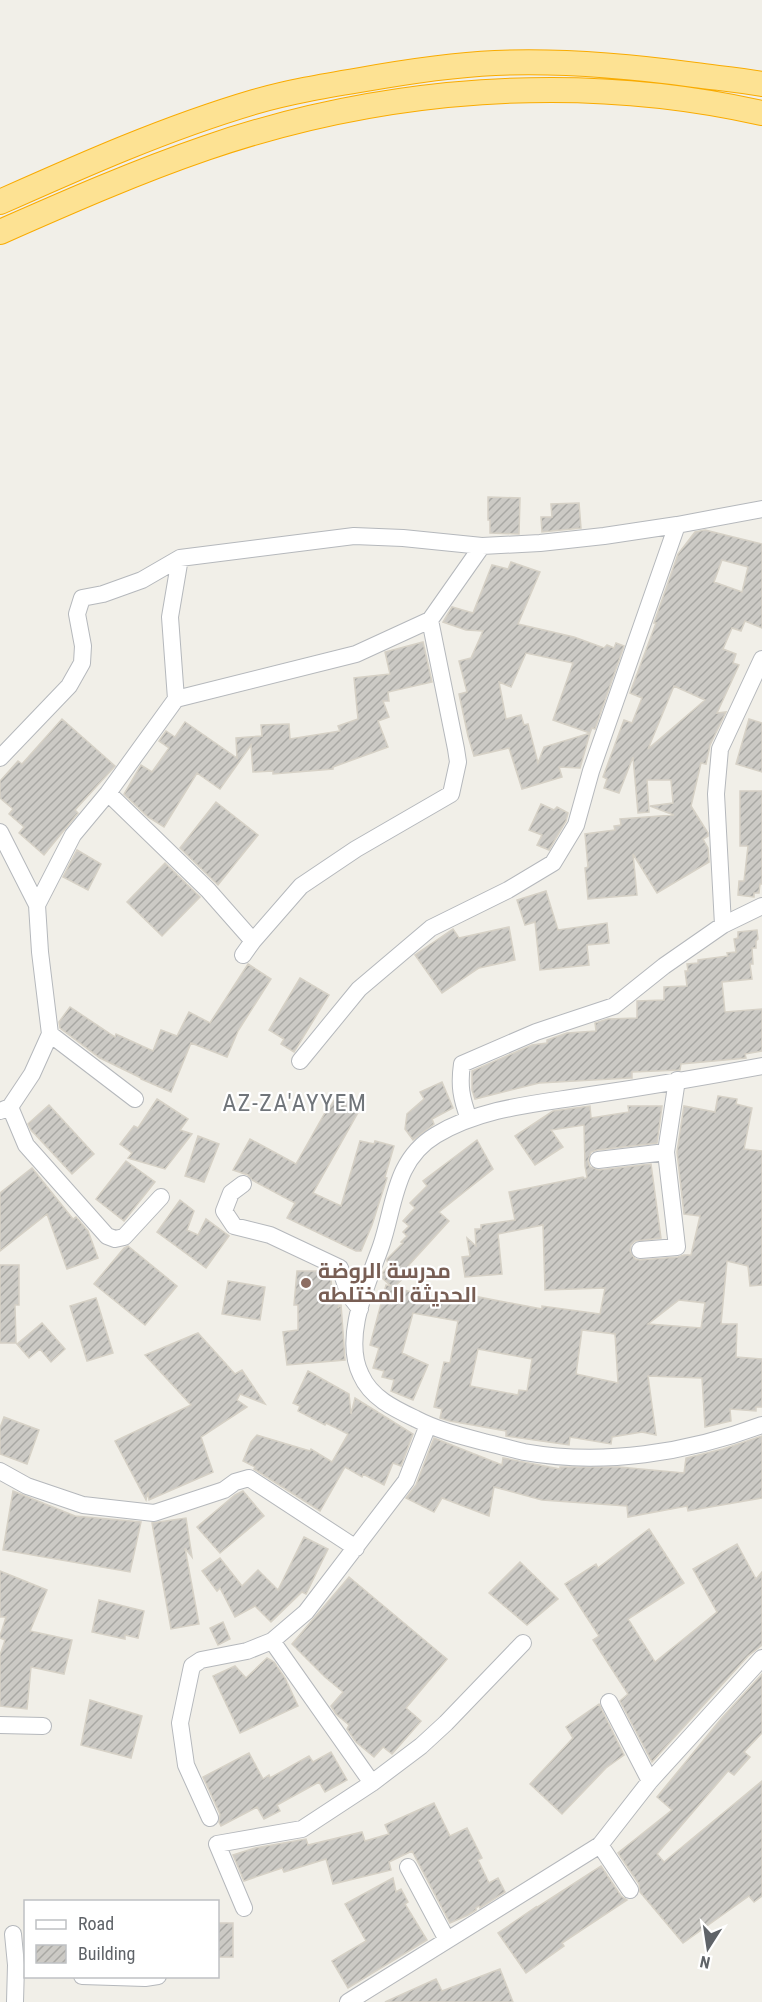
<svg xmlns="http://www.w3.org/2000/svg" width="762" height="2002" font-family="'Roboto Condensed',Cairo,sans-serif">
<defs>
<pattern id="building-hatch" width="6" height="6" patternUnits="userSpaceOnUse" patternTransform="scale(1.5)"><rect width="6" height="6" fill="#cccac5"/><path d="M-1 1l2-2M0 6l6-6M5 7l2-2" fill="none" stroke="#a9a8a4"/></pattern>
</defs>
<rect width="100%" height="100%" fill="#f1efe8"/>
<path fill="url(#building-hatch)" stroke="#d6d1c6" stroke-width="1.5" fill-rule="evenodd" d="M488 497 520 498 519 534 490 533V520H488Z
M579 503 581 528 542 532 541 517H552L551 504Z
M705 530 762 544V628L745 621 741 631 732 628 723 649 736 654 733 663 739 665 717 713 726 712 710 745 706 764 701 763 691 806 708 833V836L703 839 708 848 709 862 657 893 633 854 637 895 588 899 585 868 588 867 585 834 615 830 614 826 621 825 620 819 674 815 650 806 673 803 671 780H647L649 812 638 813 633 757 619 793 604 788 607 779 603 777 624 720 632 723 642 698 630 693 656 623H654L678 554 695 532ZM722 560 748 567 742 592 714 582ZM674 686 705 700 648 749Z
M511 562 540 572 518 624 574 637 604 648 607 645 614 648 616 643 624 646 595 729 592 728 590 733 553 720 573 663 526 653 511 687 499 682 506 719 521 715 524 725 528 724 538 763 544 747 590 733 580 768 559 767 562 777 522 789 509 748 474 756 468 736 459 694 467 692 459 661 471 658 483 631 466 630 443 622 452 607 473 613 492 565 508 569Z
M423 642 432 682 388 692 389 701H383L389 717 378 721 388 747 333 767V769L273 774V771L253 772 251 745 220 789 197 773 164 827 148 817 124 794 141 765 152 772 169 748 159 741 166 731 175 737 185 722 237 758 236 738 262 736 261 725 289 724 290 739 340 731 338 726 358 719 354 678 390 674 385 652Z
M62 719 115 766 75 810 78 813 44 855 19 833 24 827 9 814 13 809 0 798V781L18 761 22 764Z
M749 719 762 723V772L736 764Z
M740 791H762V884H760L759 893H754V897L738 895 739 881H744L748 846H740Z
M216 802 258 835 218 885 180 848Z
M541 804 554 810 557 807 568 813 566 821 549 850 537 845 542 835 529 830Z
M77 850 101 864 88 890 63 877Z
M165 863 200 897 162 936 127 902Z
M546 891 558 930 607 923 609 943 587 945 589 965 540 970 535 922 525 925 517 900Z
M509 927 515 960 479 968 442 993 415 955 453 929 459 938Z
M757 930 758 939 756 941V948H752L753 964H750L752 979 722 982 725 1012 762 1009V1051L745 1054 746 1058 681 1064 680 1070 632 1072V1078H630L539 1083 475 1099 472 1090V1071L532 1045 547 1043V1040L567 1033 596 1031 595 1023 608 1019 637 1018V1001L664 1000V987L687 986 685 971H688L687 964 698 963V960L728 956 727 953 736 952 734 939 738 938V932Z
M248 964 271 979 238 1031 227 1057 191 1043 171 1092 141 1079V1078L100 1058 60 1028 59 1022 70 1007 115 1037 116 1034 153 1051 161 1030 177 1036 189 1012 210 1023Z
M300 978 329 995 294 1052 281 1044 284 1039 269 1030Z
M442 1082 453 1108 432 1119 434 1124 413 1140 405 1129 407 1114 424 1099 420 1092Z
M337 1096 360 1109 313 1193 341 1206 360 1141 374 1144 375 1141 394 1146 385 1177 387 1178 372 1225 361 1251H356L287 1218 295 1203 252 1180 248 1175 233 1170 250 1139 296 1164 326 1111 327 1112Z
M718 1096 737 1099 736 1104 752 1108 744 1149 762 1151V1285L750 1286 748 1266 727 1261 721 1324H737L736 1357 762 1359V1407H756V1411L730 1409 731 1421 705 1427 702 1378 648 1376 656 1435 642 1432 612 1437 611 1444 570 1437 569 1445 506 1436V1431L450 1421 440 1418 442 1409 434 1407 444 1362 450 1363 458 1321 413 1313 402 1353 428 1365 413 1400 391 1391 394 1380 382 1377 384 1371 373 1368 379 1348 370 1345 386 1285 391 1286 381 1277 384 1275 382 1273 390 1265 387 1261V1259L403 1243 401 1242 407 1236 403 1232 409 1226 403 1221 415 1208 410 1203 427 1186 423 1181 477 1140 493 1169 439 1212 449 1221 408 1266 412 1270 394 1287 418 1294 417 1297 461 1304 463 1294 542 1309V1306L600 1314 605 1288 545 1290 543 1225 498 1234 502 1274 465 1277 462 1257 470 1256 467 1238 476 1246 475 1229H481V1225L515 1220 509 1192 583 1177 585 1179 587 1177 585 1166 584 1125 551 1130 563 1147 535 1165 515 1136 553 1111 590 1106 591 1118 629 1112 628 1106H662L657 1143 597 1150 591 1152 588 1161 590 1167 599 1170 651 1164 661 1238 635 1241 631 1245 630 1251 635 1259 640 1260 678 1257 684 1255H691L700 1216 684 1214 677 1152 684 1106 715 1112ZM679 1300 705 1303 701 1328 648 1324ZM582 1330 615 1334 618 1383 576 1374ZM478 1349 532 1359 527 1391 519 1390 518 1395 470 1386Z
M157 1099 188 1119 180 1130 192 1134 165 1169 128 1158 132 1153 120 1144 134 1126 138 1128Z
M49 1105 94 1154 72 1174 31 1130 28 1124Z
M198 1136 219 1144 204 1182 185 1176Z
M126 1161 155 1182 124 1221 96 1199Z
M32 1168 73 1219 76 1217 88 1231 98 1258 67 1269 47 1214 0 1251V1193Z
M180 1200 194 1211 187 1230 198 1235 206 1219 229 1236 206 1268 157 1232Z
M128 1246 177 1286 145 1325 94 1284 124 1248Z
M0 1265H19V1305H15L16 1343H0Z
M297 1271H321L331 1276 332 1298H339L341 1301 338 1308 341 1304 345 1360 287 1365 283 1332 298 1330V1305H294Z
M228 1281 265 1287 260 1320 222 1314Z
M96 1298 113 1353 87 1361 70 1306Z
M42 1323 65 1349 51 1362 40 1349 29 1358 17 1344Z
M198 1333 235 1374 242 1370 265 1404 240 1394 237 1400 247 1407 201 1437 213 1472 149 1500 148 1492 146 1500 115 1441 191 1405 145 1355Z
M308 1371 349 1394 351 1414 355 1398 413 1434 401 1466 393 1463 384 1485 363 1474 362 1477 345 1467 320 1511 254 1469 255 1467 243 1461 251 1442 257 1435 310 1451 311 1449 332 1462 348 1434 326 1423 325 1425 298 1411 300 1406 293 1403Z
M4 1417 39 1430 27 1464 0 1454V1428Z
M762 1436V1498L688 1511 687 1506 628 1517 627 1506 542 1500 494 1487 489 1516 442 1498 434 1512 406 1498 416 1485 434 1438 502 1465 503 1458 560 1469V1467H619L684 1473 686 1458 723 1449Z
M13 1491 75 1516 141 1522 130 1572 3 1550Z
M243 1491 264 1516 220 1553 197 1527 235 1495Z
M186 1518 192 1557 185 1548 199 1624 171 1629 152 1523Z
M649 1529 684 1583 628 1619 655 1662 717 1612 693 1569 737 1544 756 1579 762 1572V1645L748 1656 652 1762 620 1701 628 1694 593 1640 599 1636 565 1584 596 1564 598 1568Z
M304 1537 328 1549 306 1594 302 1592 271 1622 255 1606 235 1617 220 1588 217 1591 202 1571 220 1558 242 1586 258 1570 278 1590Z
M520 1562 558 1599 527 1625 489 1593Z
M0 1571 47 1590 30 1631 72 1640 64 1674 31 1667 27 1709 0 1706V1655L5 1640 0 1638V1636L6 1617H0Z
M349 1577 447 1659 406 1708 421 1721 392 1754 383 1747 374 1757 356 1742 347 1729 349 1725 336 1714 331 1706 343 1692 325 1677 292 1644Z
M99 1600 144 1611 138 1638 125 1635V1639L92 1632Z
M223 1622 230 1639 218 1645 210 1628Z
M267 1658 274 1662 285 1678 298 1706 240 1733 213 1676 235 1666 246 1678Z
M762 1674V1733L744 1752 750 1757 734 1775 728 1771 657 1854 664 1862 762 1781V1896L754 1902 749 1896 683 1943 640 1892 639 1884 618 1853 672 1810 657 1797 721 1719Z
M90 1700 142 1716 131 1758 81 1745Z
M599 1704 624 1755 606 1768 562 1814 530 1784 573 1738 566 1727Z
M331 1752 347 1780 325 1792 319 1782 277 1805 280 1811 264 1819 257 1807 221 1826 219 1822 220 1814 203 1777 249 1753 263 1779 269 1775 270 1778 309 1756 313 1762Z
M434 1803 450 1836 467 1828 482 1858 478 1860 489 1883 498 1878 505 1892 480 1908 479 1906 476 1908V1910L468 1915 450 1923 412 1851 389 1862 391 1870 333 1884 326 1859 284 1872 282 1868 244 1881 233 1855 255 1848 306 1839 308 1845 362 1832 365 1841 389 1834 385 1825Z
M601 1866 621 1896 627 1900 562 1943 564 1946 526 1973 498 1933 536 1907V1908Z
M393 1878 396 1892 401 1889 408 1902 405 1904 427 1940 348 1988 332 1961 366 1941 345 1904Z
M218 1923H233V1957H218Z
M500 1969 513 2002H385L436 1979 442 1991Z"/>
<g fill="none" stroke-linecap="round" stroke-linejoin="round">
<g stroke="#b5b8bc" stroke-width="18">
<path id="minor" d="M176 699 170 617 180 558
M0 758 69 686 82 663 83 646 77 614 82 598 103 594 142 580 180 558 354 536 403 538 482 546 540 543 604 536 677 525 762 509
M108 793 208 890 253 941
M0 832 37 905
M723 925 716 794 720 749 762 659
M243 955 253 941 301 886 356 849 451 794 458 762 456 749 430 620
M50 1034 135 1099
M300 1061 359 989 431 928 508 890 553 863 576 825 591 771 677 525
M762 1066C703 1077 644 1087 584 1096 534 1104 481 1108 436 1135 394 1160 395 1205 381 1246 368 1283 342 1337 361 1375 371 1398 395 1409 416 1419 437 1430 461 1436 484 1442 497 1445 511 1449 524 1452 602 1466 688 1453 762 1425
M10 1107 26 1145 107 1236 115 1239 124 1237 161 1197
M0 1111 10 1107 32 1074 50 1034 40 952 37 905 73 835 108 793 176 699 356 654 430 620 482 546
M469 1119C461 1098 459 1085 462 1064L536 1032 614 1006 664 966 723 925 762 906
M598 1160 666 1152 677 1080
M243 1184 231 1193 224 1211 234 1226 270 1235 340 1268 349 1295 360 1309
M640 1250 677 1247 666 1152
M0 1471 27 1486 83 1505 154 1513 224 1490 235 1482 249 1478 356 1548
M272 1641 372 1783
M609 1702 650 1781
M0 1725 43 1726
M210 1818 186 1765 180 1723 192 1666 201 1660 247 1651 272 1641 306 1612 406 1481 428 1425
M600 1845 630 1890
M408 1867 447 1940
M244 1908 217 1844 302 1829 372 1783 421 1746 446 1723 523 1643
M13 1934 16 1965 15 2002
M82 1976 145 1978 158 1976
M348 2002 600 1845 650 1781 762 1658"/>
</g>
<g stroke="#f9ab00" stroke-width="26">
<path id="highway" d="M0 202C83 165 166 128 254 102 288 92 324 86 360 80 405 72 450 65 495 63 562 60 629 66 695 75 717 78 740 80 762 84
M0 232C68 202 136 172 206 148 383 87 579 72 762 113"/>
</g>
<use href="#minor" stroke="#fff" stroke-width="16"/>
<use href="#highway" stroke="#fde293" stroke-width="24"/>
</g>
<circle fill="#8d6e63" stroke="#fff" stroke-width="2" cx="306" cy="1283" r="6"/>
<g text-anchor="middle" stroke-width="4.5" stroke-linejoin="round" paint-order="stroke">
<g font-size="21" font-weight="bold" fill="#785e54" stroke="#fff" text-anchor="start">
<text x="318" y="1278">مدرسة الروضة<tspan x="318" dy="24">الحديثة المختلطه</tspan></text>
</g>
<g font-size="24" letter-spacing="1.5" fill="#70757a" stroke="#fff">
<text x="295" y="1111">AZ-ZA'AYYEM</text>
</g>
</g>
<rect x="24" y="1900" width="195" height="78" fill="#ffffff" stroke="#bfc1c3" stroke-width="1.5"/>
<rect x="36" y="1920" width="30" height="9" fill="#ffffff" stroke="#bfc1c3" stroke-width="1.5"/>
<text x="78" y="1930" font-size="18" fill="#5f6368">Road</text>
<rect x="36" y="1945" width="30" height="18" fill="url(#building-hatch)" stroke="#bfc1c3" stroke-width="1.5"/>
<text x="78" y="1960" font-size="18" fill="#5f6368">Building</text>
<g transform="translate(708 1948) rotate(192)" stroke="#ffffff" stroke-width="4.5" paint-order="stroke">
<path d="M0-4.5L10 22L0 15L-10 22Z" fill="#5f6368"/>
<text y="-9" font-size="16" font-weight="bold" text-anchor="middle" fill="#5f6368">N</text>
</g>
</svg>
